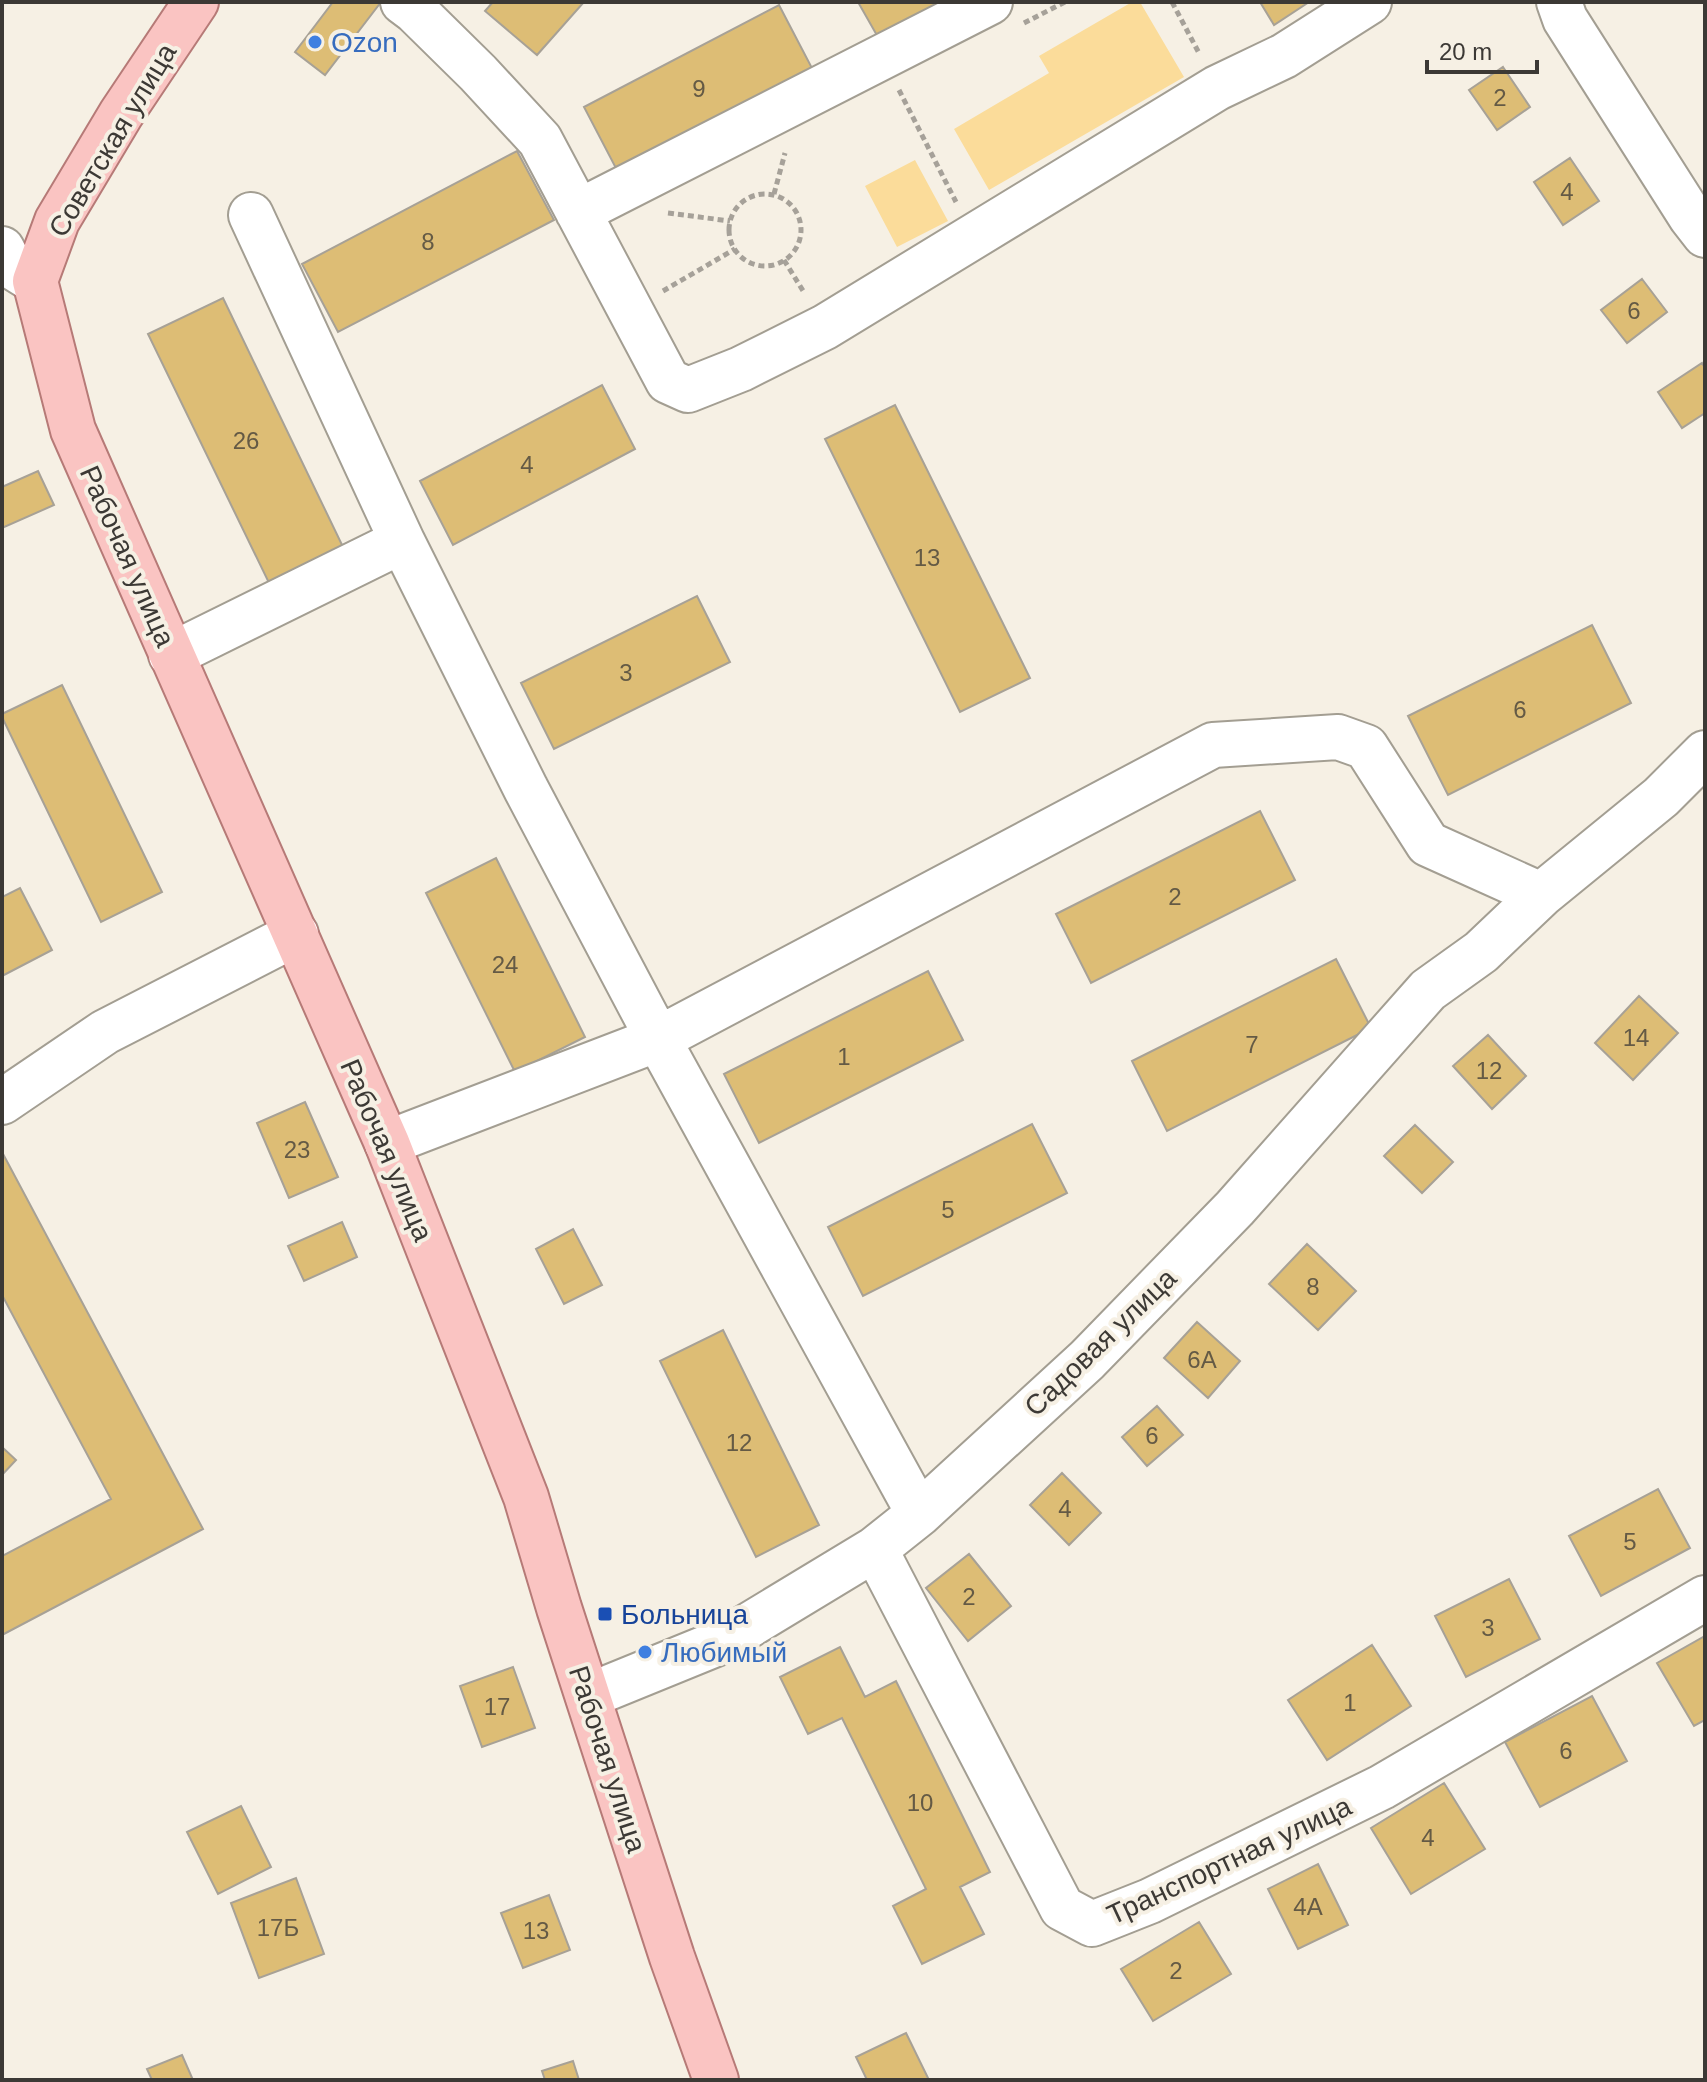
<svg xmlns="http://www.w3.org/2000/svg" width="1707" height="2082" font-family="Arial,sans-serif">
<rect width="100%" height="100%" fill="#f6f0e4"/>
<path fill="#fbdc9a" d="M1132 2H1140L1184 77 989 190 954 129 1049 73 1039 56Z
M915 160 948 221 897 247 865 186Z"/>
<path fill="#ddbd75" stroke="#a7a196" stroke-width="2" d="M333 2H381L325 75 295 52Z
M493 2H584L537 55 485 11Z
M858 2H946L879 39Z
M1260 2H1309L1274 25Z
M779 5 814 72 619 174 584 107Z
M1503 67 1530 107 1497 130 1469 90Z
M517 151 554 220 338 332 302 264Z
M1570 158 1599 201 1563 225 1534 182Z
M1642 279 1667 312 1627 343 1601 310Z
M223 298 344 549 270 585 148 334Z
M1702 363 1705 368V413L1682 428 1658 392Z
M602 385 635 449 453 545 420 481Z
M895 405 1030 678 960 712 825 439Z
M38 471 54 505 2 528V487Z
M697 596 730 662 554 749 521 683Z
M1592 625 1631 703 1448 795 1408 716Z
M62 685 162 892 101 922 2 717V714Z
M1260 811 1295 880 1091 983 1056 914Z
M496 858 585 1037 515 1072 426 893Z
M20 888 52 950 2 976V897Z
M1336 959 1371 1028 1167 1131 1132 1061Z
M928 971 963 1040 759 1143 724 1074Z
M1639 996 1678 1033 1633 1080 1595 1043Z
M1488 1035 1526 1076 1492 1109 1453 1066Z
M305 1102 338 1177 289 1198 257 1123Z
M1032 1124 1067 1193 863 1296 828 1227Z
M1415 1125 1453 1162 1422 1193 1384 1156Z
M2 1152 203 1529 2 1635V1556L111 1499 2 1295Z
M342 1222 357 1257 304 1281 288 1246Z
M573 1229 602 1285 564 1304 536 1249Z
M1307 1244 1356 1291 1318 1330 1269 1284Z
M1197 1322 1240 1361 1208 1398 1164 1358Z
M723 1330 819 1525 756 1557 660 1361Z
M1157 1406 1183 1435 1147 1466 1122 1437Z
M2 1447 16 1460 2 1475Z
M1062 1473 1101 1513 1069 1545 1030 1505Z
M1658 1489 1690 1548 1601 1596 1569 1536Z
M969 1554 1011 1606 968 1641 926 1588Z
M1509 1579 1540 1639 1466 1677 1435 1616Z
M1705 1636V1720L1694 1726 1657 1663Z
M1372 1645 1411 1706 1327 1760 1288 1700Z
M840 1647 865 1697 896 1681 990 1872 960 1887 984 1934 922 1964 893 1906 926 1889 842 1718 808 1734 780 1677Z
M513 1667 535 1728 482 1747 460 1686Z
M1592 1696 1627 1761 1540 1807 1505 1742Z
M1444 1783 1485 1849 1411 1894 1371 1828Z
M241 1806 271 1867 218 1894 187 1832Z
M1318 1864 1348 1925 1298 1949 1268 1889Z
M296 1878 324 1954 259 1978 231 1903Z
M549 1895 570 1950 523 1968 501 1913Z
M1199 1922 1231 1974 1153 2021 1121 1969Z
M906 2033 929 2080H867L856 2057Z
M182 2055 193 2080H152L147 2069Z
M573 2061 579 2080H545L542 2071Z"/>
<g fill="none" stroke-linecap="round" stroke-linejoin="round">
<g stroke="#a39e92" stroke-width="48">
<path id="minor" d="M403 2 415 11 478 73 540 140 668 381 688 390 741 369 825 327 1217 88 1284 56 1369 2
M1559 2 1565 19 1691 217 1705 235
M578 212 990 2
M2 249 11 266 35 281
M402 541 526 789 658 1039 919 1514
M171 655 402 541 251 215
M2 1102 105 1032 296 934
M387 1143 658 1039 1213 745 1338 737 1366 747 1428 844 1541 895 1661 797 1705 753
M875 1549 1062 1908 1092 1924 1150 1901 1382 1787 1705 1598
M588 1696 723 1641 875 1549 919 1514 1087 1360 1235 1208 1428 990 1481 952 1541 895"/>
</g>
<g stroke="#b67a77" stroke-width="48">
<path id="major" d="M196 2 121 114 57 221 35 281 73 430 387 1143 526 1497 559 1608 672 1957 716 2080"/>
</g>
<path stroke="#a6a199" stroke-width="5" stroke-dasharray="6 4" stroke-linecap="butt" d="M1172 2 1200 55
M1024 23 1065 2
M899 90 956 202
M774 194 785 153
M729 230a36 36 0 1 1 72 0a36 36 0 1 1-72 0Z
M668 213 730 221
M784 260 805 294
M663 291 735 249"/>
<use href="#minor" stroke="#fff" stroke-width="44"/>
<use href="#major" stroke="#fac4c2" stroke-width="44"/>
</g>
<g fill="#3f7fe0" stroke="#f6f0e4" stroke-width="3">
<circle cx="315" cy="42" r="8"/>
<circle cx="645" cy="1652" r="8"/>
</g>
<rect fill="#1a4fb4" stroke="#f6f0e4" stroke-width="3" x="597" y="1606" width="16" height="16" rx="4"/>
<g text-anchor="middle" stroke-width="8" stroke-linejoin="round" paint-order="stroke">
<g font-size="24" fill="#645a45">
<text x="699" y="97">9</text>
<text x="1500" y="106">2</text>
<text x="1567" y="200">4</text>
<text x="428" y="250">8</text>
<text x="1634" y="319">6</text>
<text x="246" y="449">26</text>
<text x="527" y="473">4</text>
<text x="927" y="566">13</text>
<text x="626" y="681">3</text>
<text x="1520" y="718">6</text>
<text x="1175" y="905">2</text>
<text x="505" y="973">24</text>
<text x="1636" y="1046">14</text>
<text x="1252" y="1053">7</text>
<text x="844" y="1065">1</text>
<text x="1489" y="1079">12</text>
<text x="297" y="1158">23</text>
<text x="948" y="1218">5</text>
<text x="1313" y="1295">8</text>
<text x="1202" y="1368">6А</text>
<text x="1152" y="1444">6</text>
<text x="739" y="1451">12</text>
<text x="1065" y="1517">4</text>
<text x="1630" y="1550">5</text>
<text x="969" y="1605">2</text>
<text x="1488" y="1636">3</text>
<text x="1350" y="1711">1</text>
<text x="497" y="1715">17</text>
<text x="1566" y="1759">6</text>
<text x="920" y="1811">10</text>
<text x="1428" y="1846">4</text>
<text x="1308" y="1915">4А</text>
<text x="278" y="1936">17Б</text>
<text x="536" y="1939">13</text>
<text x="1176" y="1979">2</text>
</g>
<g font-size="28" fill="#366cbe" stroke="#f6f0e4" text-anchor="start">
<text x="331" y="52">Ozon</text>
<text x="661" y="1662">Любимый</text>
</g>
<g font-size="28" fill="#3c3935" stroke="#f6f0e4">
<text transform="translate(112 140) rotate(-59)" y="10">Советская улица</text>
<text transform="translate(128 556) rotate(66)" y="10">Рабочая улица</text>
<text transform="translate(387 1150) rotate(67)" y="10">Рабочая улица</text>
<text transform="translate(1100 1342) rotate(-44)" y="10">Садовая улица</text>
<text transform="translate(608 1759) rotate(72)" y="10">Рабочая улица</text>
<text transform="translate(1229 1860) rotate(-25)" y="10">Транспортная улица</text>
</g>
<g font-size="28" fill="#164399" stroke="#f6f0e4" text-anchor="start">
<text x="621" y="1624">Больница</text>
</g>
</g>
<rect width="1707" height="2082" fill="none" stroke="#3c3935" stroke-width="8"/>
<path d="M1427 60v12h110v-12" fill="none" stroke="#3c3935" stroke-width="4"/>
<text x="1439" y="60" font-size="24" fill="#3c3935" stroke="#f6f0e4" stroke-width="6" paint-order="stroke">20 m</text>
</svg>
